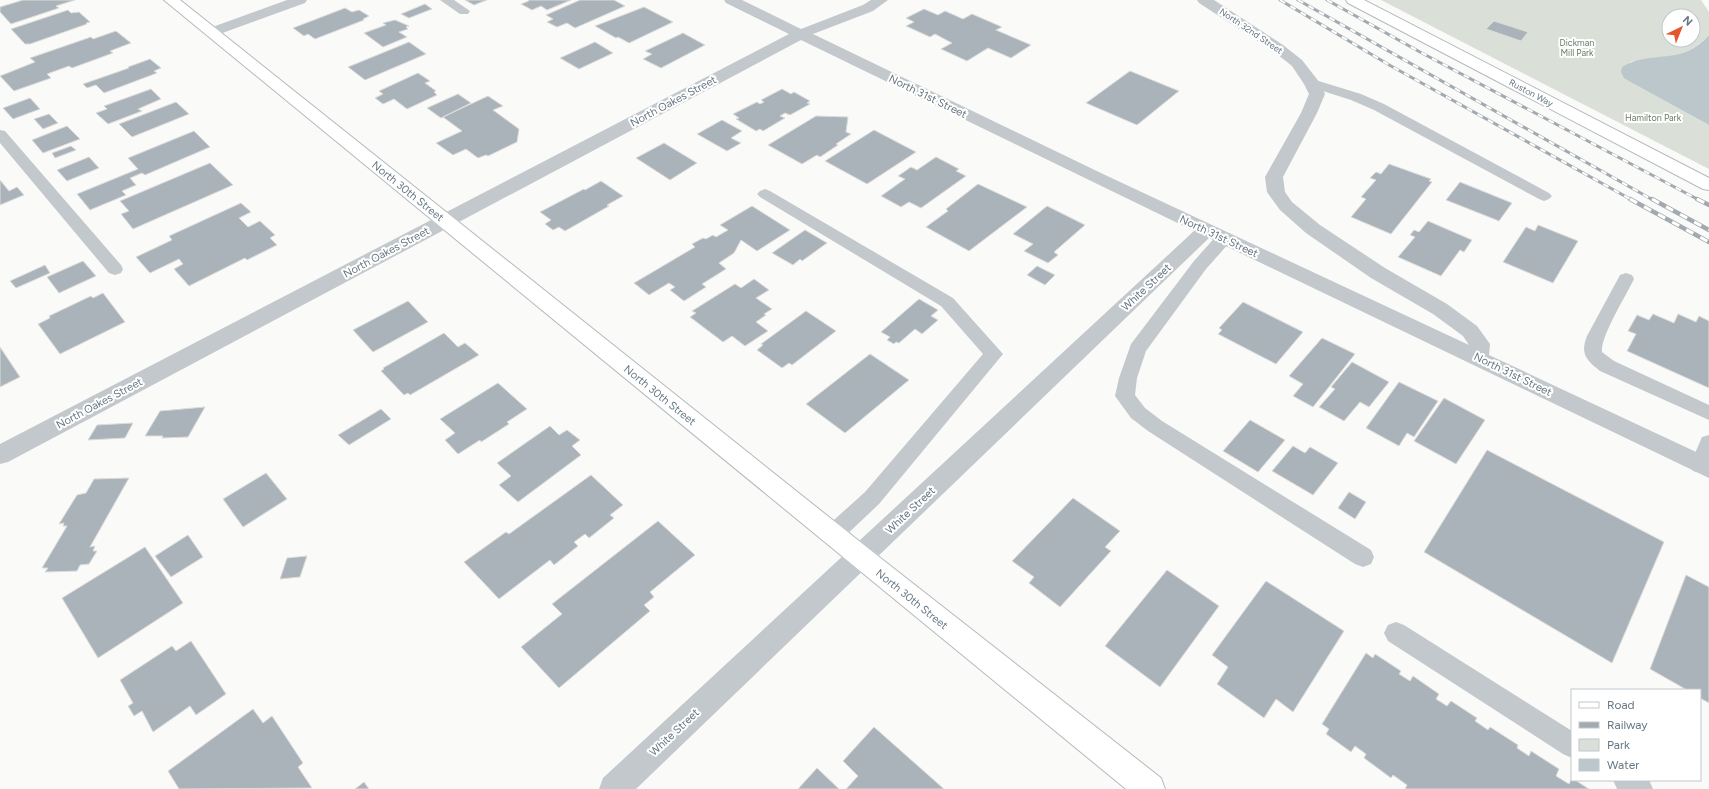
<svg xmlns="http://www.w3.org/2000/svg" width="1709" height="789" font-family="Figtree,sans-serif">
<rect width="100%" height="100%" fill="#fafaf8"/>
<path fill="#dadfd7" fill-rule="evenodd" d="M1381 0H1701L1709 12V35C1686 60 1661 56 1630 62L1634 84 1709 125V169ZM1669 16H1693V40H1669Z"/>
<path fill="#bbc7cb" d="M1709 35V125L1634 84 1624 78 1621 72 1622 67C1652 49 1681 67 1709 35Z"/>
<path fill="#aab3b9" stroke="#dcdcda" d="M23 0H75L56 6 59 8 11 24 0 12V7Z
M465 0H487L474 5Z
M528 0H571L547 10 541 6 532 10 521 4 529 1Z
M580 0H614L625 6 575 28 567 23 557 27 547 22 553 19 546 15Z
M425 4 432 9 409 18 401 14Z
M644 7 673 22 629 43 618 37 616 38 595 26Z
M345 8 352 12 359 10 369 16 363 19 364 20 315 39 308 34 304 36 293 28Z
M924 9 938 15 945 11 963 19 972 14 1002 27 996 30 1031 45 1011 58 988 48 967 61 941 49 952 43 935 34 930 37 906 26 914 22 906 18Z
M68 10 71 13 79 12 90 22 86 23 87 24 30 44H25L11 29Z
M395 20 409 26 406 27 408 29 399 32 407 37 383 47 364 33 386 25 383 23Z
M1494 21 1528 32 1521 41 1486 29Z
M116 31 131 43 110 51 113 53 72 68 69 66 47 74 51 78 14 91 0 76 35 62 30 58 91 37 93 39Z
M683 33 705 45 661 68 643 59 652 54 645 51Z
M409 42 426 54 365 80 348 67Z
M595 42 613 53 579 69 560 58Z
M150 59 161 68 154 71 157 73 104 93 96 85 87 88 83 84 129 68 128 67Z
M1130 71 1179 91 1137 125 1086 103Z
M418 73 430 81 425 83 436 91 434 92 437 95 407 109 394 99 383 104 375 98 383 94 379 91Z
M151 89 161 99 138 109 142 111 108 124 96 113 107 109 104 106Z
M782 89 791 94 794 92 810 101 807 103 810 104 790 115 785 113 780 116 785 118 763 131 760 129 756 131 736 119 739 118 733 114 757 102 760 104 764 102 761 100Z
M458 94 471 103 441 118 427 108Z
M488 96 503 106 493 110 519 129 517 142 488 156 486 155 478 158 466 149 453 155 436 143 462 131 443 117Z
M30 98 40 109 13 119 3 108Z
M176 102 189 114 132 137 119 124Z
M49 114 58 123 43 129 34 119Z
M816 116 848 117 846 132 851 134 836 144 838 145 820 157 817 155 802 164 768 145Z
M722 120 742 131 731 138 741 143 727 151 697 134Z
M67 126 80 139 43 153 32 140Z
M874 130 916 152 867 184 825 161Z
M194 131 210 147 145 175 142 173 130 178 136 185 122 191 126 195 90 210 77 194 138 169 128 158Z
M664 143 697 163 670 180 636 158Z
M71 146 76 150 55 158 52 153Z
M89 157 99 168 67 181 57 170Z
M936 157 959 169 956 171 966 176 921 208 909 202 901 207 881 196 905 179 898 176 911 167 917 170Z
M210 163 233 185 133 229 121 214 129 211 120 201Z
M1389 164 1431 179 1429 181 1432 182 1391 234 1351 217 1366 199 1361 197 1376 180 1370 178 1376 172 1381 174Z
M0 180 9 191 17 187 24 195 0 205Z
M601 181 623 196 607 205 609 206 565 231 559 227 553 230 545 224 551 220 540 212 584 189 585 190Z
M1460 182 1512 203 1499 221 1446 200Z
M978 184 1027 207 969 251 926 227 948 211 946 209Z
M241 203 251 212 239 218 248 227 260 221 275 235 270 238 277 245 247 260 245 258 189 286 174 269 183 264 179 259 150 273 136 257 172 240 169 236Z
M752 206 790 230 757 251 741 240 734 253 719 263 726 269 702 284 706 287 684 301 670 290 675 287 669 283 649 295 634 283 695 247 692 244 703 238 706 239 713 235 716 237 728 230 720 225Z
M1047 206 1085 225 1054 252 1058 255 1048 263 1024 251 1033 244 1013 234Z
M1428 221 1472 240 1464 252 1460 250 1441 276 1398 257 1415 237 1410 235 1414 230 1419 232Z
M1538 225 1578 241 1553 283 1503 262 1526 227 1535 231Z
M805 230 827 243 802 261 800 259 793 265 772 253Z
M83 261 96 276 59 293 47 277Z
M45 265 50 273 16 288 10 281Z
M1037 266 1055 275 1045 285 1027 275Z
M754 279 769 290 756 298 772 309 764 314 766 315 756 322 768 331 745 346 732 336 723 342 690 317 696 313 692 311 735 284 741 288Z
M103 293 125 322 60 354 38 324 50 318 49 316 91 296 93 298Z
M919 299 938 310 931 316 938 320 922 334 915 329 899 343 896 342 894 344 887 340 890 337 881 332Z
M408 301 428 322 373 352 353 330Z
M1243 302 1303 332 1276 364 1218 334 1222 330 1219 328Z
M806 311 836 331 792 365 789 363 782 368 757 350 763 345 761 344Z
M1653 314 1674 323 1678 314 1696 322 1699 316 1709 321V388L1627 351 1636 334 1628 331 1637 315 1649 320Z
M444 333 458 347 465 343 479 355 410 395 408 393 404 395 381 371 384 369 383 368Z
M1322 338 1355 354 1313 407 1293 396 1303 384 1289 376Z
M0 347 20 377 0 387Z
M870 354 909 380 845 433 806 404Z
M1352 362 1389 382 1369 407 1360 402 1344 421 1319 407 1335 389 1331 387Z
M1399 382 1438 401 1414 437 1407 433 1399 446 1366 428Z
M498 383 527 409 507 422 509 424 481 442 480 440 458 454 445 440 455 433 440 419Z
M1444 398 1485 420 1456 464 1414 441Z
M205 407 188 437 162 438 163 436H145L160 411Z
M381 409 391 419 349 445 338 435Z
M1250 420 1285 440 1258 472 1223 451Z
M133 423 125 438 88 440 97 425Z
M550 426 559 435 567 430 580 440 572 446 581 455 518 502 499 485 511 476 497 463Z
M1293 446 1305 453 1310 447 1338 463 1313 495 1272 471Z
M1487 450 1664 542 1612 663 1424 552Z
M266 473 287 499 243 527 223 499Z
M591 475 623 505 610 515 614 518 589 538 585 534 574 542 578 546 554 565 550 560 499 599 464 562 506 532 509 534Z
M129 478 90 547 95 546 93 551H97L89 564 80 565 77 571 45 572 48 568H42L67 526H63L64 523 59 524 77 495 86 493 94 479Z
M1349 492 1366 502 1355 519 1338 508Z
M1073 498 1120 531 1105 547 1111 551 1060 607 1029 583 1034 577 1012 561Z
M658 521 695 555 650 592 654 597 644 605 650 611 559 688 521 647 562 614 552 604Z
M188 535 203 557 171 577 155 556Z
M145 547 183 603 98 658 62 598Z
M307 556 300 577 280 579 287 558Z
M1167 570 1219 606 1160 687 1105 646Z
M1686 575 1709 587V703L1700 698V690H1687L1650 669Z
M1266 581 1344 631 1293 712 1276 699 1264 718 1217 684 1228 667 1212 655Z
M191 641 226 694 196 715 190 706 153 732 142 711 134 716 128 706 133 703 120 680 172 646 176 651Z
M1366 653 1373 658 1375 654 1401 671 1399 674 1410 681 1413 676 1439 694 1436 699 1447 706 1451 701 1477 718 1475 721 1488 730 1490 727 1518 745 1517 748 1529 756 1531 751 1559 769 1556 776 1569 784 1572 778V780H1575L1589 789H1405L1407 785 1393 775 1391 778 1364 758 1366 754 1355 746 1351 752 1326 734 1329 729 1322 724Z
M253 709 263 723 272 716 303 763 298 767 312 788 179 789 168 771Z
M874 727 944 789H846L858 776 843 761Z
M817 768 839 789H798Z
M364 782 369 789H355Z"/>
<g fill="none" stroke-linecap="round" stroke-linejoin="round">
<g stroke="#b3babf" stroke-width="2">
<path id="secondary" d="M164 0H180L869 549 1161 778 1165 789H1126Z"/>
</g>
<g stroke="#b5babe" stroke-width="2">
<path id="primary" d="M1346 0H1364L1709 178V190L1703 189 1348 3Z"/>
</g>
<path fill="#c3c8cc" fill-rule="evenodd" d="M440 0H454L470 11 468 14H460Z
M1312 79 1361 94 1384 104 1549 193 1552 196 1549 199 1544 201 1539 199 1374 110 1351 100 1307 86 1305 83 1307 80Z
M0 130 5 131 121 265 123 269 121 273 115 275 109 273 0 143Z
M765 189 770 191 953 298 1003 354 879 504 841 540 833 543 825 540 822 534 825 528 865 492 983 354 941 306 760 197 757 194 760 191Z
M1224 233 1230 234 1232 238 1230 242 1206 269 1146 351 1137 378 1135 395 1145 408 1162 421 1371 550 1374 557 1371 564 1363 567 1355 564 1148 431 1131 418 1115 396 1119 378 1131 344 1194 261 1218 234Z
M1626 273 1632 275 1634 279C1627 294 1600 337 1602 352L1614 361 1709 405V420L1600 371C1586 360 1580 354 1587 336L1620 275Z
M1709 435V467L1707 471 1700 473 1693 471 1690 465 1702 437Z
M1396 622 1404 625 1572 731V758L1563 754 1388 641 1384 633 1388 625Z
M1613 780H1649L1653 789H1617Z"/>
<path fill="#c3c8cc" fill-rule="evenodd" d="M287 0H307L305 3 217 35 212 36 207 35 205 32 207 29Z
M724 0H742L801 29 863 5 871 0H888L873 11 813 34 1103 174 1469 345 1463 336 1433 314 1371 278 1306 233 1280 210 1267 192 1265 177 1301 113 1309 94 1304 84 1292 66 1273 51 1199 3 1197 0H1214L1283 45 1302 60 1320 83 1325 94 1317 113 1283 177 1285 192 1292 202 1320 225 1385 268 1447 304 1477 326 1490 344 1489 355 1709 458V478L1209 238 636 789H599L603 778 1194 231 801 40 8 462 0 464V444L789 34 726 3Z"/>
<use href="#secondary" fill="#fff" fill-rule="evenodd"/>
<use href="#primary" fill="#fff" fill-rule="evenodd"/>
<g stroke="#a2aab0" stroke-width="3">
<path id="rail-far1" d="M1280 0 1391 66 1632 200
M1298 0 1653 200
M1327 0 1420 52 1699 200"/>
</g>
<g stroke="#a2aab0" stroke-width="4.5">
<path id="rail" d="M1630 199 1709 242
M1652 199 1709 230
M1697 199 1709 205"/>
</g>
<use href="#rail-far1" stroke="#fff" stroke-width="2" stroke-dasharray="6" stroke-linecap="butt"/>
<use href="#rail" stroke="#fff" stroke-width="3" stroke-dasharray="8" stroke-linecap="butt"/>
</g>
<g text-anchor="middle" stroke-width="4" stroke-linejoin="round" paint-order="stroke">
<g font-size="9" fill="#657683" stroke="#fff">
<text transform="translate(1251 31) rotate(34)" y="3">North 32nd Street</text>
<text transform="translate(1531 93) rotate(28)" y="3">Ruston Way</text>
</g>
<g font-size="9" fill="#687a64" stroke="#fff">
<text x="1577" y="46">Dickman<tspan x="1577" dy="10">Mill Park</tspan></text>
<text x="1653" y="121">Hamilton Park</text>
</g>
<g font-size="11" fill="#657683" stroke="#fff">
<text transform="translate(928 96) rotate(26)" y="4">North 31st Street</text>
<text transform="translate(673 101) rotate(-28)" y="4">North Oakes Street</text>
<text transform="translate(408 191) rotate(39)" y="4">North 30th Street</text>
<text transform="translate(1219 236) rotate(25)" y="4">North 31st Street</text>
<text transform="translate(386 252) rotate(-28)" y="4">North Oakes Street</text>
<text transform="translate(1146 287) rotate(-43)" y="4">White Street</text>
<text transform="translate(1513 374) rotate(26)" y="4">North 31st Street</text>
<text transform="translate(660 395) rotate(39)" y="4">North 30th Street</text>
<text transform="translate(99 403) rotate(-28)" y="4">North Oakes Street</text>
<text transform="translate(910 510) rotate(-43)" y="4">White Street</text>
<text transform="translate(912 599) rotate(39)" y="4">North 30th Street</text>
<text transform="translate(674 732) rotate(-43)" y="4">White Street</text>
</g>
</g>
<rect x="1571" y="689" width="130" height="92" fill="#ffffff" stroke="#c1c8cd"/>
<rect x="1579" y="702" width="20" height="6" fill="#ffffff" stroke="#c1c8cd"/>
<text x="1607" y="709" font-size="12" fill="#657683">Road</text>
<rect x="1579" y="722" width="20" height="6" fill="#a2aab0" stroke="#c1c8cd"/>
<text x="1607" y="729" font-size="12" fill="#657683">Railway</text>
<rect x="1579" y="739" width="20" height="12" fill="#dadfd7" stroke="#c1c8cd"/>
<text x="1607" y="749" font-size="12" fill="#657683">Park</text>
<rect x="1579" y="759" width="20" height="12" fill="#bbc7cb" stroke="#c1c8cd"/>
<text x="1607" y="769" font-size="12" fill="#657683">Water</text>
<g transform="translate(1681 28) rotate(43)"><circle r="19" fill="#ffffff" stroke="#c1c8cd"/>
<path d="M0-3L7 15L0 10L-7 15Z" fill="#e4572e"/>
<text y="-6" font-size="11" font-weight="bold" text-anchor="middle" fill="#657683">N</text>
</g>
</svg>
